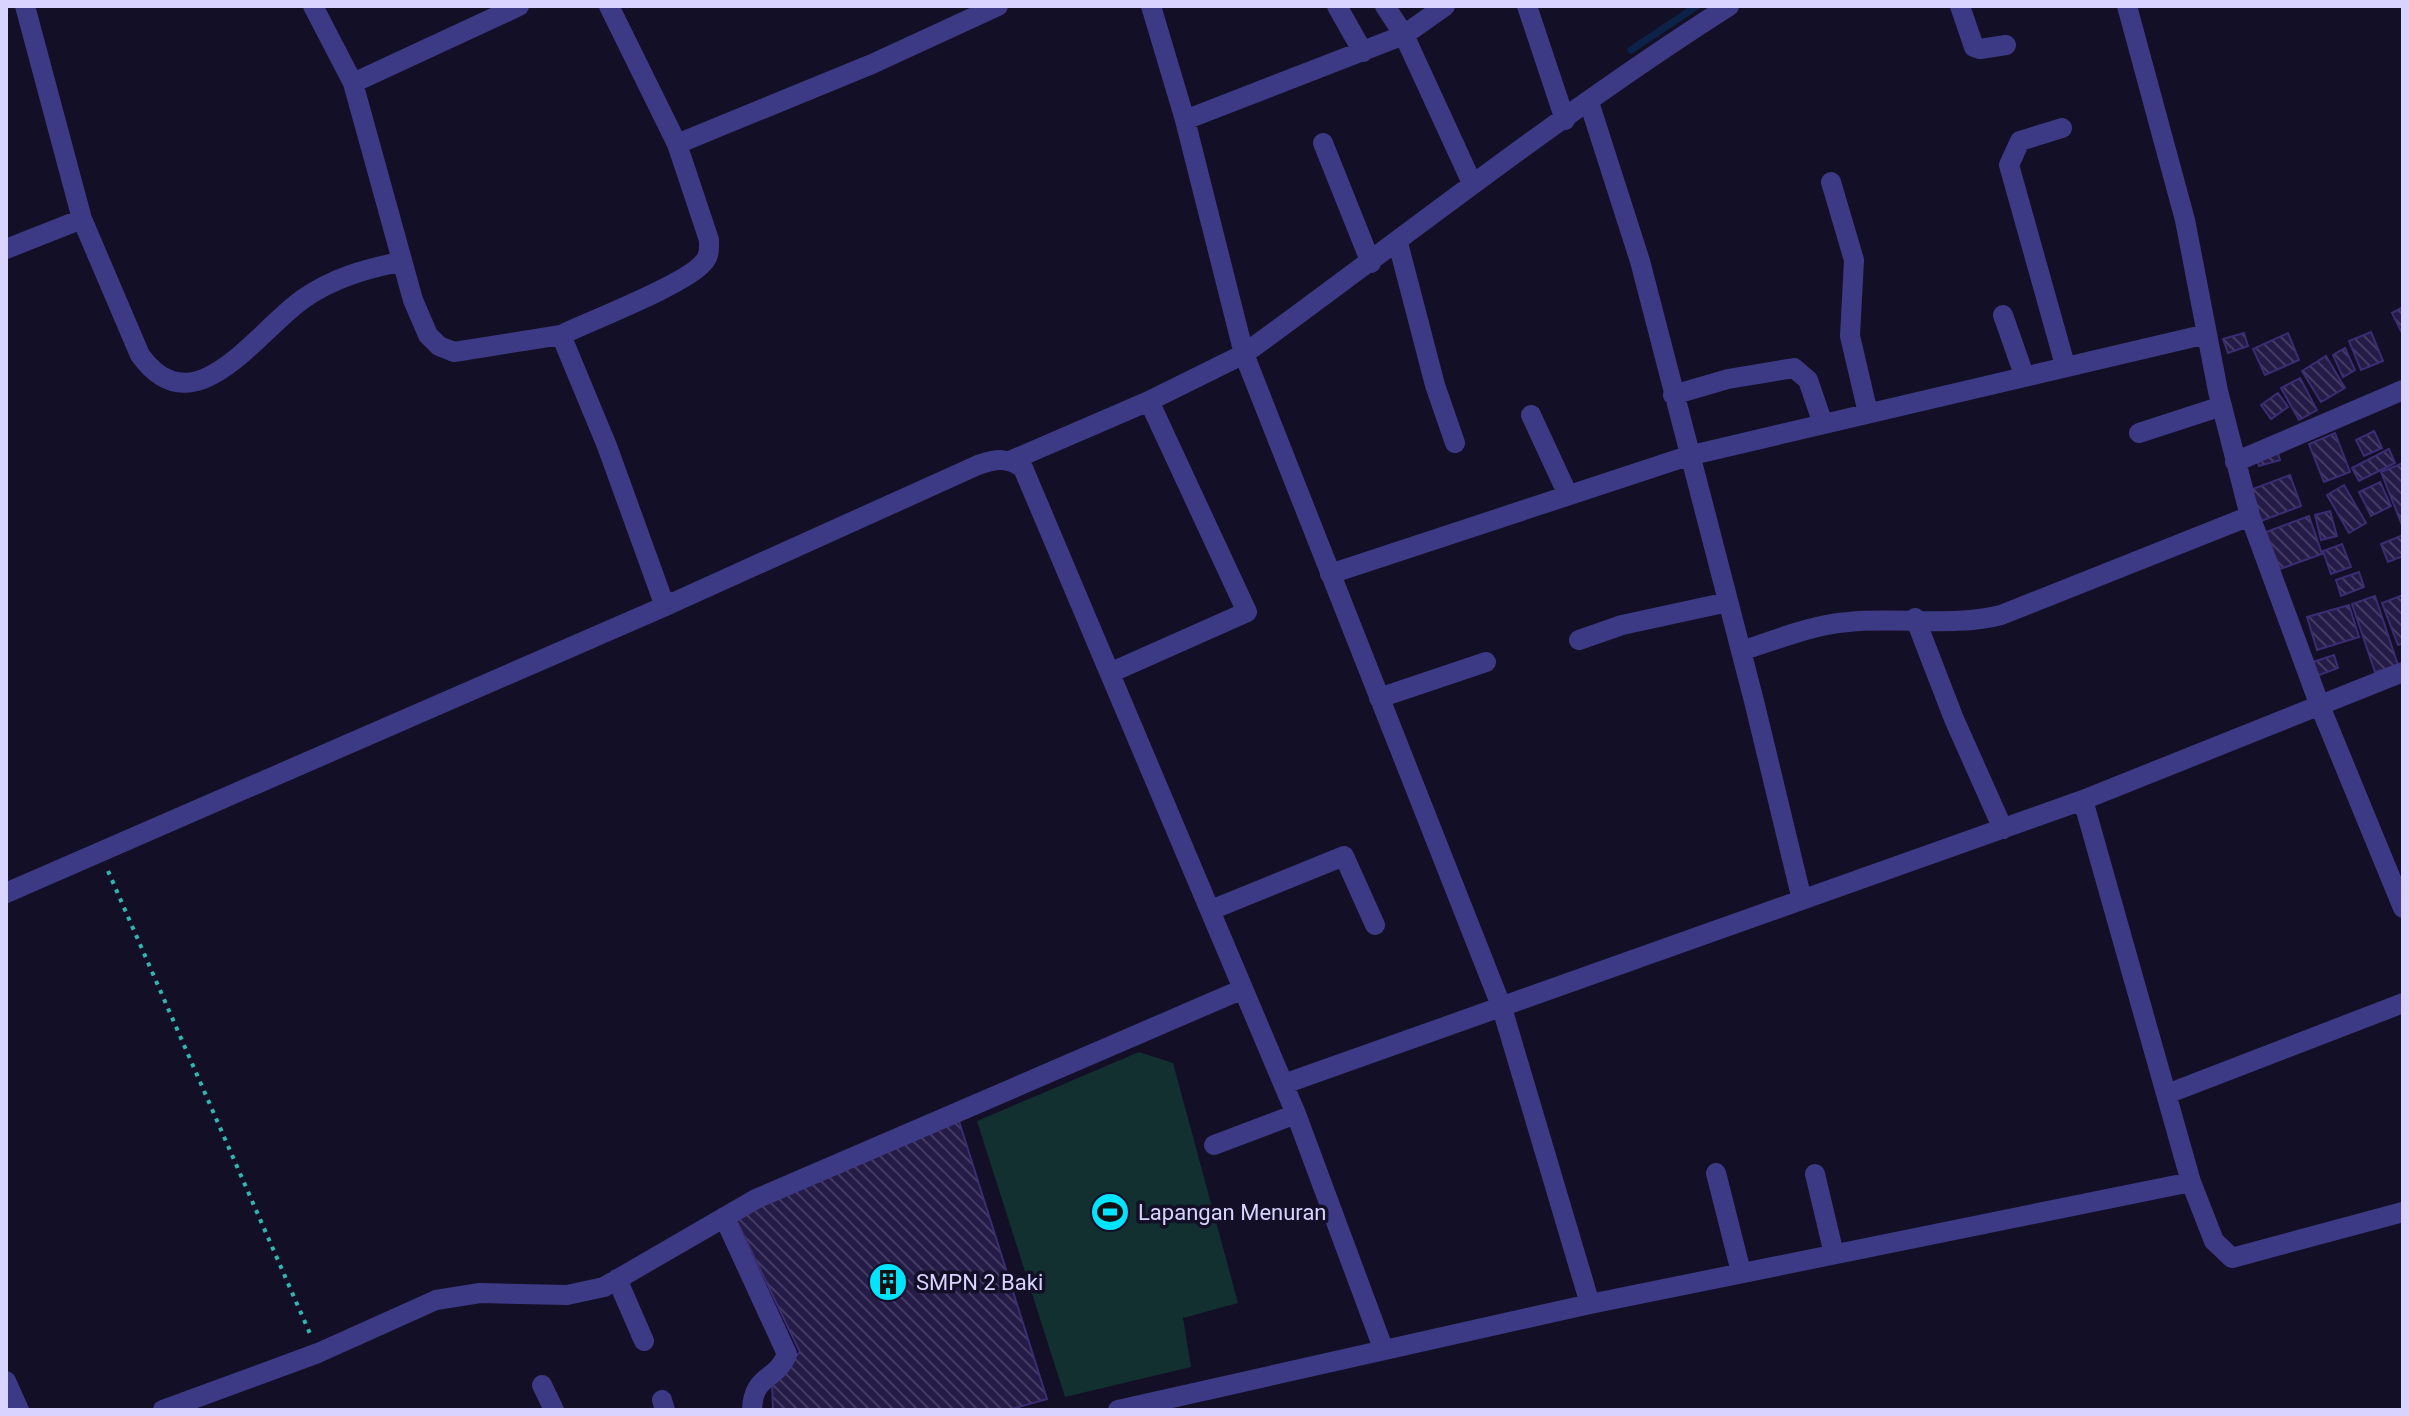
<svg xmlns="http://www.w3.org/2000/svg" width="2409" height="1416" font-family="Roboto,sans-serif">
<defs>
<pattern id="building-back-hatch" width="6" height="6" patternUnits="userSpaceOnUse" patternTransform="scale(2)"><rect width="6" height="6" fill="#241b47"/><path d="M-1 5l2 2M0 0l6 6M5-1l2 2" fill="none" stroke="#433b63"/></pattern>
</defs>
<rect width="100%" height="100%" fill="#130f26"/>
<path fill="#12302f" d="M1139 1052 1173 1063 1238 1303 1183 1318 1191 1367 1065 1397 977 1121Z"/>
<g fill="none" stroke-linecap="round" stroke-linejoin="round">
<path stroke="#0c2248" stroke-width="7" d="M1631 50 1697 6"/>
</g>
<path fill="url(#building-back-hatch)" stroke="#3b2d73" stroke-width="2" d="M2403 307V335L2392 313Z
M2371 332 2383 361 2361 370 2349 341Z
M2244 333 2248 346 2228 353 2223 339Z
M2288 333 2299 360 2265 375 2253 349Z
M2345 348 2355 370 2343 377 2333 355Z
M2326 356 2345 388 2321 402 2302 371Z
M2300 378 2317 410 2299 420 2281 388Z
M2278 393 2288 407 2271 419 2261 405Z
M2374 431 2382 448 2364 456 2356 440Z
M2335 433 2350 472 2324 482 2309 444Z
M2389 449 2395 463 2359 481 2352 468Z
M2277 450 2280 460 2259 466 2256 455Z
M2403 463V525H2402L2381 472Z
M2290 475 2301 506 2261 521 2250 490Z
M2380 482 2391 506 2371 516 2359 492Z
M2344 485 2366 523 2349 533 2327 495Z
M2330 511 2337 536 2321 540 2315 515Z
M2309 516 2322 554 2280 569 2266 532Z
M2403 535V556L2388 562 2381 544Z
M2342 544 2351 567 2331 574 2323 551Z
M2359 572 2364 587 2341 596 2336 580Z
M2403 595V643L2398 645 2382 603Z
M2375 596 2398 665 2375 672 2352 604Z
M2349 605 2359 637 2317 650 2307 617Z
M2334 655 2338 668 2314 677 2310 663Z
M958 1118 1047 1399 1008 1410H773L772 1381 800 1352 733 1213Z"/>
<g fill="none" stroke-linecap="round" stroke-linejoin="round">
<path stroke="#2fb8b0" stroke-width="4" stroke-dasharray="4 6" stroke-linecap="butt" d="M108 871 311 1336"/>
<path stroke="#3d3a85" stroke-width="20" d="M25 6 82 219 140 355C194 430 255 333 303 299 333 278 365 269 400 262
M313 6 353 83 413 300 428 335 439 346 454 352 561 335 607 446 662 598 670 604 978 465C996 459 1007 457 1023 468L1296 1114 1383 1348
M1337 6 1363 52
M1385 6 1404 35 1472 183
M1527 6 1565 120
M1960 6 1974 47 1980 49 2006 45
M2127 6 2185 220 2218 391 2250 516 2320 706 2403 908
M353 83 519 6
M1589 102 1640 261 1754 701 1802 900
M1185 120 1404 35 1445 6
M2062 128 2020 141 2009 165 2065 365
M1323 143 1371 263
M677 144 872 64 998 6
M1831 182 1854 260 1850 336 1868 413
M1398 243 1435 385 1455 443
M6 249 82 219
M2003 315 2024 375
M561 335C590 321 686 284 703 263 710 256 709 249 709 240L677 144 609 6
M1673 395 1728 379 1794 368 1808 380 1823 424
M1531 415 1568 495
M2139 433 2222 406
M1012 460 1149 401 1244 354 1185 120 1151 6
M2235 462 2403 390
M1330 574 1688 456 2207 334
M1915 618 1954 719 2003 829
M1579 640 1622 625 1728 602
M1741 651C1776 640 1811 625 1848 622 1896 617 1957 627 2001 615L2250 516
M1112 672 1247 612 1149 401
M1379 698 1486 662
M2083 800 2191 1182
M6 893 670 604
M1211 910 1344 856 1375 925
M1284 1084 2083 800 2403 672
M2167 1094 2403 1003
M1214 1145 1296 1114
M1716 1173 1741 1272
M1815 1174 1834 1254
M724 1217 787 1354C777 1381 753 1374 752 1410
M617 1279 644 1341
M1590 1304 1502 1008 1244 354C1405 237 1561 113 1729 6
M6 1381 19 1410
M542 1385 554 1410
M662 1400 665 1410
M163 1410 318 1353 436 1300 480 1293 567 1295 604 1287 756 1199 1243 989
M1118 1410 1590 1304 2191 1182 2214 1241 2232 1258 2403 1212"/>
</g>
<defs>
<g id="stadium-disc" transform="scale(2)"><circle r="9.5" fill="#00e5ff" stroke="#130f26"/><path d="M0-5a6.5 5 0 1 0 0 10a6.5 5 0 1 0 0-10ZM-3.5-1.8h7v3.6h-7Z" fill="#111"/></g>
<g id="building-disc" transform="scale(2)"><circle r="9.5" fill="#00e5ff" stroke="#130f26"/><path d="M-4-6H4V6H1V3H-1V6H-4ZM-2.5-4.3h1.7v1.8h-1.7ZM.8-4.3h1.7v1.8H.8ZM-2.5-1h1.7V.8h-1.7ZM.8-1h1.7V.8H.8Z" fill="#111"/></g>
</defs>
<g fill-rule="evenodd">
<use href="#stadium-disc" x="1110" y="1212"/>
<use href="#building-disc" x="888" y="1282"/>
</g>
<g text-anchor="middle" stroke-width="7" stroke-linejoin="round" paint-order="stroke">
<g font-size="22" fill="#d9d4ff" stroke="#130f26" text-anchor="start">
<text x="1138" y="1220">Lapangan Menuran</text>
<text x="916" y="1290">SMPN 2 Baki</text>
</g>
</g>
<rect width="2409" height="1416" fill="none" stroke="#d9d4ff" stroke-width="16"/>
</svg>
